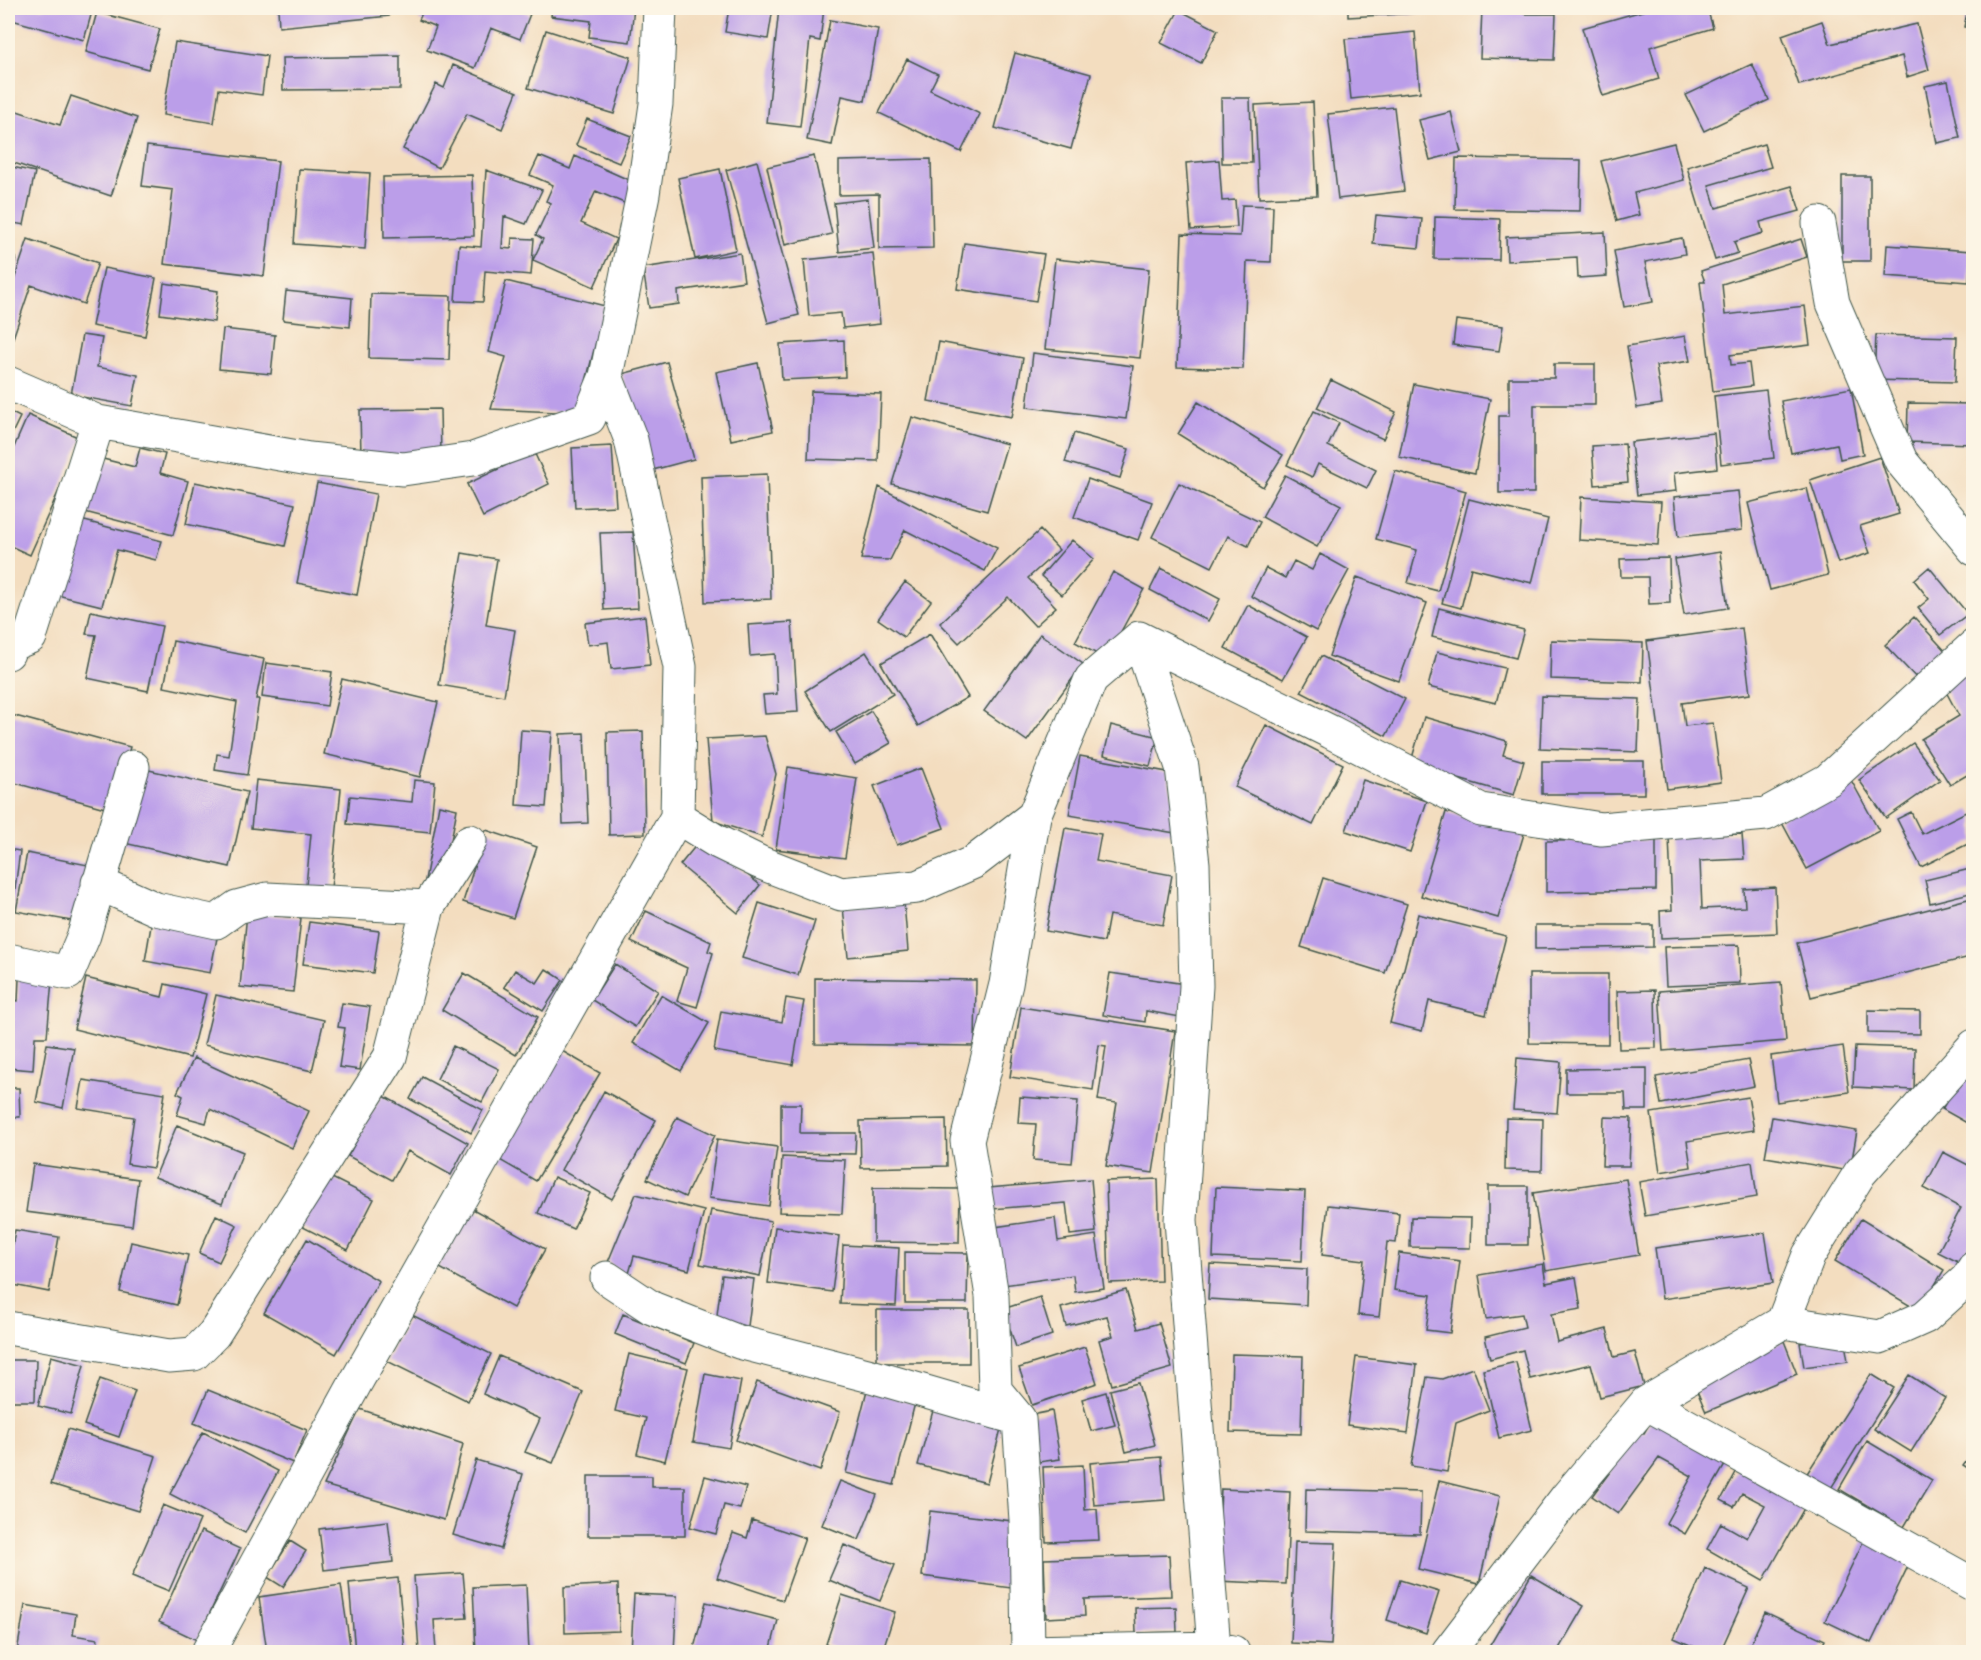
<svg xmlns="http://www.w3.org/2000/svg" width="1981" height="1660" font-family="'Libre Caslon Text',serif">
<rect width="100%" height="100%" fill="#fcf5e5"/>
<filter id="ink" filterUnits="userSpaceOnUse"><feTurbulence type="fractalNoise" baseFrequency=".0167" numOctaves="2"/><feDisplacementMap in="SourceGraphic" scale="12" xChannelSelector="R" yChannelSelector="G"/><feConvolveMatrix kernelMatrix="1 2 1 2 8 2 1 2 1" color-interpolation-filters="sRGB"/></filter>
<filter id="wash" filterUnits="userSpaceOnUse"><feTurbulence type="fractalNoise" baseFrequency=".008" numOctaves="4" result="noise"/><feDisplacementMap in="SourceGraphic" scale="24" xChannelSelector="R" yChannelSelector="G"/><feGaussianBlur stdDeviation="1.35" result="paint"/><feColorMatrix in="noise" values="0 0 0 0 0 0 0 0 0 0 0 0 0 0 0 0 0 1.4 0 .05"/><feComposite in="paint" operator="in"/></filter>
<g filter="url(#wash)">
<rect width="100%" height="100%" fill="#f3ddbf"/>
<g id="blocks">
<path fill="#bb9ee9" d="M8 8H93L84 40 8 19Z
M278 8H388L389 16 279 27Z
M424 8H514L530 14 520 39 491 28 475 68 427 50 436 27 419 20Z
M552 8H634L630 42 589 37 591 21 551 16Z
M729 8H773L768 39 725 32Z
M779 8H824L820 41 810 39 800 127 767 123Z
M1348 8H1436V12L1348 17Z
M1482 8H1524V14H1556L1554 60 1480 58Z
M1653 8H1707L1713 28 1650 47 1659 79 1603 96 1582 28Z
M1968 8H1974V29L1964 27Z
M1179 10 1218 30 1201 63 1161 43Z
M97 12 160 29 148 69 86 52Z
M830 20 878 29 865 101 842 96 832 145 807 140Z
M1822 21 1830 44 1917 24 1929 70 1907 77 1902 56 1799 85 1782 35Z
M546 30 631 57 614 114 528 88Z
M1415 32 1420 92 1351 99 1345 39Z
M175 42 267 56 262 95 219 89 214 123 163 115Z
M1015 53 1091 74 1071 149 995 128Z
M400 56V89L283 90 282 58Z
M907 59 938 74 930 90 980 114 961 152 879 113Z
M1752 64 1769 100 1704 131 1686 95Z
M453 65 517 92 502 129 467 114 439 168 403 149 436 84 444 88Z
M1948 81 1960 138 1937 143 1925 86Z
M71 96 137 118 111 196 8 161V108L60 125Z
M1221 98H1250L1252 163H1222Z
M1313 102 1317 196 1259 198 1255 105Z
M1394 107 1404 191 1338 199 1328 114Z
M1451 112 1461 152 1430 160 1419 120Z
M587 119 631 136 619 163 576 145Z
M1674 143 1684 180 1634 193 1639 215 1617 221 1601 161Z
M1764 144 1771 167 1709 185 1716 208 1792 186 1800 211 1760 222 1763 233 1734 242 1738 253 1715 260 1687 167Z
M147 146 278 161 264 276 164 264 173 190 142 186Z
M539 156 570 169 575 156 640 185 631 206 596 191 581 223 616 239 594 287 533 260 543 239 536 235 551 203 546 201 553 185 530 175Z
M814 156 832 234 785 245 767 167Z
M1456 158 1581 160 1580 211 1455 209Z
M931 159 933 248 879 249V194L839 195V161Z
M1219 160 1222 201 1235 200 1237 227 1191 230 1186 163Z
M757 161 799 315 768 323 726 170Z
M8 166 35 172 24 225 8 222Z
M299 169 370 173 365 249 294 244Z
M720 169 736 250 695 259 678 178Z
M486 170 542 190 526 224 504 216 502 248 511 249 512 238 534 239 531 275 485 271 483 302 455 301 459 245 481 247Z
M472 175 474 236 384 238 383 177Z
M1842 176H1870V261H1842Z
M868 199 874 248 839 252 834 203Z
M1242 205 1273 206 1271 262 1247 261 1243 369 1177 367 1182 234 1240 236Z
M1376 215 1422 219 1419 248 1373 244Z
M1435 217 1500 219 1499 260 1434 259Z
M8 226 15 227 8 254Z
M1605 232 1607 276 1578 278 1577 257 1507 261 1506 237Z
M1682 238 1685 254 1645 262 1653 302 1624 307 1614 251Z
M28 239 98 263 84 304 31 285 13 338 8 336V298Z
M1801 239 1807 257 1722 284 1725 315 1805 306 1810 345 1730 355 1731 365 1749 363 1752 386 1713 391 1700 282H1705L1701 271Z
M964 243 1044 254 1036 301 957 289Z
M1887 245 1971 251 1969 282 1885 276Z
M740 253 744 281 678 291 679 304 649 308 643 268Z
M873 253 880 324 843 328 841 313 809 316 804 260Z
M8 256 16 258 8 288Z
M1055 259 1149 269 1140 358 1045 349Z
M104 268 156 278 145 336 92 326Z
M506 281 605 306 578 413 491 409 506 357 489 352Z
M164 283 218 291 214 322 160 314Z
M286 291 352 298 350 327 283 320Z
M371 294 451 296 449 360 369 358Z
M1456 320 1503 326 1499 351 1453 345Z
M223 329 275 335 271 374 219 369Z
M82 335 102 338 97 367 138 375 132 406 71 395Z
M1876 335 1957 337 1955 382 1874 380Z
M1685 336 1690 361 1656 366 1662 404 1637 408 1627 346Z
M844 340 845 377 782 380 780 344Z
M939 342 1023 358 1012 417 928 401Z
M1033 353 1133 366 1126 419 1027 407Z
M667 362 694 459 649 471 622 374Z
M758 363 773 431 731 440 716 372Z
M1554 364H1595V405H1534V493H1499V416H1509V378H1554Z
M1331 380 1396 412 1383 439 1317 408Z
M1414 384 1490 399 1475 473 1399 457Z
M1851 388 1863 454 1840 459 1837 444 1791 453 1781 401Z
M1766 390 1774 458 1721 464 1714 396Z
M811 391 881 394 878 461 808 459Z
M1198 402 1283 455 1263 487 1178 434Z
M1908 403 1974 404V444L1907 442Z
M440 409 441 456 361 457 360 410Z
M8 411 20 417 8 442Z
M1314 411 1339 423 1328 446 1376 470 1367 488 1318 464 1312 477 1287 465Z
M28 415 82 439 30 555 8 545V461Z
M912 417 1007 444 987 511 892 484Z
M1074 433 1129 449 1120 478 1065 462Z
M1714 433 1717 468 1674 473 1676 491 1637 495 1631 442Z
M1625 444 1628 482 1595 485 1592 446Z
M612 446 616 506 575 508 572 448Z
M140 448 165 454 160 473 188 481 173 535 81 511 95 457 135 467Z
M534 452 549 484 483 517 467 484Z
M1880 457 1899 514 1860 526 1870 553 1838 563 1810 480Z
M1395 471 1466 491 1438 591 1408 583 1417 550 1376 539Z
M767 474 771 599 705 602 701 477Z
M1285 475 1341 505 1317 547 1262 517Z
M1088 479 1152 502 1138 540 1074 517Z
M195 482 295 504 285 546 186 524Z
M317 483 376 494 357 595 297 583Z
M1179 483 1260 522 1248 546 1228 536 1212 567 1152 537Z
M879 487 997 548 985 571 905 530 890 560 861 559Z
M1807 488 1828 575 1770 590 1748 503Z
M1738 491 1742 530 1678 537 1674 497Z
M1581 497 1661 502 1658 545 1579 540Z
M1469 499 1548 519 1532 583 1471 568 1461 608 1442 603Z
M73 518 162 541 156 560 117 550 102 606 53 594Z
M1040 530 1059 550 1028 578 1056 607 1035 626 1008 597 959 643 940 623Z
M633 532 638 608 604 610 600 533Z
M1072 540 1094 559 1062 595 1041 576Z
M1720 552 1728 608 1684 615 1675 559Z
M462 553 497 559 486 625 515 630 504 696 439 685Z
M1320 554 1349 570 1316 631 1251 596 1266 568 1285 578 1294 561 1312 570Z
M1669 558 1670 603 1649 604 1648 577H1621L1620 559Z
M1929 567 1968 614 1940 635 1918 608 1929 599 1914 580Z
M1161 568 1220 599 1208 621 1150 590Z
M1113 572 1144 589 1106 659 1075 642Z
M1357 577 1427 603 1399 681 1329 656Z
M905 582 931 601 904 637 878 619Z
M1248 605 1307 637 1283 679 1225 648Z
M1439 608 1524 630 1516 658 1432 637Z
M91 611 162 626 148 691 87 678 96 635 86 634Z
M645 616 650 665 611 669 608 642 588 645 585 623Z
M1914 617 1949 655 1920 682 1885 645Z
M792 622 798 712 765 714 763 695 777 694 775 654 750 656 748 625Z
M1742 628 1750 694 1682 703 1685 726 1713 723 1721 782 1667 789 1647 641Z
M930 634 968 697 918 726 881 663Z
M1040 634 1083 664 1027 741 984 711Z
M1551 640 1643 643 1642 682 1550 679Z
M173 641 264 659 256 699H259L247 775 215 770 217 754 229 756 237 702 164 687Z
M866 652 893 694 831 732 805 691Z
M1437 652 1505 668 1496 703 1428 687Z
M1321 656 1405 699 1386 736 1301 692Z
M266 663 332 672 327 706 262 697Z
M1968 668 1974 680V771L1950 785 1921 739 1959 716 1944 688Z
M342 679 438 702 420 777 324 754Z
M1542 696 1640 699 1638 752 1540 748Z
M871 711 891 743 855 764 836 732Z
M8 714 130 747 112 810 8 781Z
M1424 717 1507 741 1503 755 1524 761 1514 795 1410 765Z
M1111 725 1158 737 1150 766 1104 755Z
M1266 725 1343 764 1313 825 1235 787Z
M521 730 552 732 546 807 516 805Z
M643 731 645 834 609 835 607 732Z
M584 733 588 823 563 824 560 734Z
M765 736 776 774 762 837 713 821 706 739Z
M1913 743 1940 780 1886 818 1859 780Z
M1080 756 1167 772 1181 834 1069 815Z
M1542 761H1644V794H1542Z
M788 767 857 778 845 858 776 849Z
M140 768 247 792 230 867 124 843Z
M921 768 944 828 897 845 874 786Z
M256 780 341 789 330 898 305 896 311 834 251 828Z
M414 780 435 782 430 832 347 824 350 796 412 802Z
M1363 780 1427 801 1410 852 1346 831Z
M1851 780 1879 831 1807 869 1780 819Z
M439 805 457 809 443 883 425 880Z
M1970 810 1974 816V841L1921 867 1897 819 1911 812 1922 834Z
M1446 812 1524 834 1498 918 1421 896Z
M1065 828 1101 834 1096 861 1172 875 1163 925 1109 915 1104 942 1046 931Z
M486 830 537 847 513 918 463 902Z
M1742 834 1744 859 1700 861 1702 909 1745 907 1744 889 1775 887 1777 933 1661 938 1660 911 1672 910 1669 836Z
M702 838 760 885 738 913 680 865Z
M1656 840V890L1546 892V841Z
M8 849 20 851 9 934H8Z
M27 853 88 865 77 922 16 911Z
M1974 868V892L1930 903 1925 880Z
M1323 878 1407 904 1385 973 1301 947Z
M1968 899 1974 919V956L1811 997 1797 943Z
M904 902 908 951 848 957 843 907Z
M759 903 815 921 798 975 742 958Z
M646 911 711 942 708 951 713 953 697 1007 677 1001 687 968 631 942Z
M247 913 301 918 293 992 240 987Z
M1418 914 1506 936 1486 1015 1429 1001 1422 1031 1390 1023Z
M152 920 218 933 210 973 145 961Z
M309 922 379 931 373 973 303 964Z
M1535 925H1653V947L1535 949Z
M1739 945 1740 983 1666 986 1664 947Z
M615 964 658 991 635 1027 592 1000Z
M546 969 563 980 543 1011 504 987 515 970 537 983Z
M464 973 538 1017 516 1055 442 1010Z
M1110 973 1185 984 1180 1017 1146 1011 1145 1022 1103 1015Z
M1529 974H1608V1044L1529 1043Z
M19 978 52 980 47 1037H35L33 1070 8 1068V1000L18 1001Z
M86 978 162 997 165 984 206 994 190 1058 74 1029Z
M815 978 976 980 975 1046 815 1044Z
M1781 982 1786 1041 1663 1051 1659 991Z
M1655 990 1656 1048 1619 1049 1617 991Z
M216 995 324 1020 312 1071 204 1045Z
M661 995 709 1023 681 1071 633 1043Z
M786 998 804 1001 793 1065 714 1051 721 1011 782 1022Z
M342 1003 370 1007 360 1070 339 1067 345 1028 338 1027Z
M1021 1007 1175 1031 1153 1173 1106 1166 1117 1103 1098 1100 1106 1046 1099 1045 1093 1090 1010 1077Z
M1868 1010 1920 1011V1034L1868 1033Z
M47 1044 74 1048 63 1108 36 1102Z
M453 1046 499 1069 482 1102 437 1079Z
M1843 1046 1849 1092 1777 1102 1771 1056Z
M1855 1046 1915 1048 1914 1090 1853 1087Z
M562 1051 600 1073 536 1181 498 1159Z
M1974 1055V1127L1942 1109Z
M194 1058 309 1111 292 1148 210 1109 206 1123 177 1115 183 1096 177 1093Z
M1517 1058 1561 1062 1557 1113 1513 1110Z
M1748 1060 1754 1086 1661 1104 1656 1077Z
M1647 1068V1110H1626L1625 1093H1566V1069Z
M422 1077 483 1110 471 1133 410 1099Z
M83 1080 165 1093 153 1168 127 1164 134 1117 78 1108Z
M8 1088H19L20 1117H8Z
M604 1091 656 1120 612 1199 561 1170Z
M382 1095 468 1143 451 1175 408 1151 392 1180 348 1156Z
M1020 1097 1078 1101 1072 1163 1033 1160 1036 1124 1018 1123Z
M1748 1097 1754 1130 1687 1141 1691 1167 1660 1172 1651 1113Z
M781 1104H801L800 1133H856L855 1154 781 1153Z
M677 1117 715 1135 685 1197 647 1179Z
M1604 1117 1631 1118 1629 1166H1602Z
M1772 1117 1857 1131 1850 1171 1765 1157Z
M1506 1118 1543 1119 1542 1171 1505 1170Z
M946 1119 947 1166 861 1168 860 1121Z
M177 1125 243 1152 222 1204 155 1177Z
M717 1139 777 1147 769 1206 709 1198Z
M1943 1152 1974 1168V1237L1960 1263 1938 1252 1961 1208 1924 1188Z
M782 1157 845 1160 842 1214 779 1212Z
M1752 1162 1757 1197 1645 1216 1639 1182Z
M33 1164 138 1179 132 1226 26 1212Z
M326 1175 374 1199 348 1250 301 1226Z
M554 1177 590 1193 573 1229 538 1213Z
M1091 1179 1096 1232 1070 1235 1066 1203 992 1209 989 1188Z
M1158 1179 1161 1281 1109 1283 1106 1181Z
M1626 1179 1639 1255 1546 1271 1533 1193Z
M1488 1186H1528V1245H1488Z
M1216 1187 1305 1191 1302 1261 1213 1257Z
M873 1188 960 1189 959 1243 873 1242Z
M636 1194 704 1211 689 1270 634 1256 628 1277 608 1262Z
M1328 1205 1399 1213 1396 1243 1387 1242 1379 1317 1358 1315 1364 1260 1322 1255Z
M471 1208 545 1249 513 1308 438 1267Z
M711 1210 771 1221 760 1276 700 1264Z
M216 1215 237 1225 219 1262 199 1253Z
M1411 1217 1471 1218 1470 1248 1410 1247Z
M1055 1218 1058 1241 1096 1235 1104 1288 1075 1292 1073 1275 1004 1285 995 1227Z
M1861 1219 1944 1270 1919 1311 1835 1261Z
M775 1227 839 1236 832 1292 768 1283Z
M15 1230 59 1237 49 1292 8 1284V1272Z
M1765 1233 1773 1283 1662 1299 1655 1248Z
M307 1239 379 1281 336 1354 264 1313Z
M131 1242 188 1255 177 1305 120 1292Z
M843 1245 899 1248 896 1306 840 1304Z
M905 1252 968 1253 967 1303H905Z
M1399 1253 1460 1261 1450 1333 1426 1330 1431 1295 1394 1290Z
M1210 1264 1307 1269 1306 1305 1208 1299Z
M1543 1264 1546 1283 1576 1277 1581 1309 1551 1314 1557 1342 1607 1329 1614 1357 1635 1352 1644 1386 1600 1397 1591 1364 1530 1379 1523 1350 1490 1359 1485 1337 1525 1327 1522 1314 1486 1319 1479 1275Z
M722 1275 754 1279 748 1326 716 1323Z
M1126 1290 1138 1329 1159 1323 1172 1368 1112 1385 1099 1340 1113 1336 1107 1316 1066 1326 1061 1308Z
M1040 1297 1052 1335 1016 1347 1003 1309Z
M877 1310H969V1363H877Z
M410 1314 491 1354 468 1401 387 1361Z
M623 1314 694 1343 686 1363 615 1334Z
M1844 1337 1848 1361 1804 1367 1800 1343Z
M1784 1341 1797 1374 1706 1412 1692 1379Z
M1085 1347 1097 1383 1032 1405 1019 1368Z
M629 1354 688 1368 665 1461 637 1454 646 1418 615 1411Z
M1232 1354 1303 1356 1301 1434 1230 1432Z
M51 1356 84 1365 71 1414 38 1406Z
M499 1356 583 1392 553 1463 525 1452 540 1419 483 1394Z
M1356 1357 1417 1365 1408 1433 1347 1425Z
M8 1360H36L35 1401H8Z
M1516 1362 1532 1430 1499 1438 1483 1370Z
M1473 1368 1489 1410 1456 1423 1447 1472 1411 1466 1427 1377 1442 1379Z
M705 1374 741 1381 729 1448 693 1442Z
M1871 1374 1894 1388 1828 1493 1804 1478Z
M1909 1375 1945 1398 1911 1452 1874 1429Z
M100 1379 135 1391 119 1437 84 1425Z
M757 1382 840 1412 820 1471 736 1440Z
M1138 1383 1155 1445 1126 1452 1110 1390Z
M208 1390 307 1430 293 1463 194 1423Z
M867 1390 915 1403 894 1485 846 1473Z
M1106 1392 1115 1425 1091 1431 1082 1399Z
M934 1407 1002 1425 987 1483 918 1465Z
M360 1409 463 1444 444 1520 324 1485Z
M1052 1411 1060 1459 1039 1462 1031 1415Z
M1654 1416 1729 1458 1685 1534 1666 1523 1692 1476 1659 1458 1618 1514 1592 1496 1641 1430 1644 1433Z
M68 1429 156 1456 138 1511 51 1484Z
M203 1432 278 1471 245 1533 170 1494Z
M1867 1441 1932 1480 1904 1527 1839 1489Z
M1974 1450V1472L1963 1465Z
M1161 1457 1165 1500 1094 1505 1090 1463Z
M476 1460 523 1474 501 1549 453 1535Z
M1083 1465 1085 1510 1097 1509 1099 1540 1046 1542 1043 1467Z
M1740 1465 1807 1503 1763 1581 1707 1549 1721 1523 1747 1538 1765 1505 1742 1493 1734 1507 1721 1500Z
M588 1476H652V1487H685V1536H588Z
M705 1476 746 1487 740 1509 724 1505 716 1534 690 1527Z
M840 1481 877 1495 859 1540 822 1525Z
M1439 1481 1500 1496 1479 1584 1418 1569Z
M1221 1489 1290 1492 1286 1584 1217 1581Z
M1306 1489 1421 1492 1420 1534 1305 1531Z
M163 1505 200 1520 169 1591 132 1576Z
M930 1511 1020 1522 1011 1588 922 1576Z
M752 1520 805 1538 783 1600 717 1578 733 1533 747 1538Z
M388 1521 393 1562 324 1570 319 1529Z
M201 1531 240 1549 197 1640 159 1622Z
M1864 1540 1910 1562 1871 1643 1825 1621Z
M290 1541 306 1551 283 1587 267 1577Z
M1295 1542 1336 1543 1331 1645 1291 1643Z
M844 1545 895 1565 880 1601 829 1580Z
M1169 1555 1171 1596 1084 1599 1085 1616 1046 1618 1044 1559Z
M1705 1568 1749 1588 1720 1652H1706L1674 1638Z
M463 1573 467 1618 434 1620 436 1652H419L414 1576Z
M1531 1575 1584 1606 1557 1652H1486Z
M398 1578 405 1652H355L349 1583Z
M1400 1580 1439 1592 1426 1633 1387 1620Z
M618 1584 619 1631 565 1633 564 1587Z
M341 1585 351 1652H267L259 1597Z
M526 1585 529 1652H476L473 1587Z
M634 1594 677 1596 674 1652H631Z
M842 1595 895 1612 882 1652H851L826 1644Z
M706 1602 778 1620 770 1652H693Z
M25 1605 76 1614 73 1635 98 1639 96 1652H17Z
M1176 1607 1177 1632 1136 1633 1135 1608Z
M1765 1612 1825 1640 1819 1652H1756L1748 1649Z"/>
</g>
</g>
<g filter="url(#ink)">
<use href="#blocks" fill-opacity="0" stroke="#3f5549" stroke-width="1.5"/>
<g fill="none" stroke-linecap="round" stroke-linejoin="round">
<g stroke="#3f5549" stroke-width="35">
<path id="minor" d="M1819 223 1833 303 1901 461 1974 549
M8 383 98 422 309 459 403 469 473 459 589 418 606 376 643 194 656 104 660 8
M1139 638 1182 767 1193 864 1196 986 1181 1220 1214 1648
M1139 638 1331 732 1481 810 1601 829 1766 814 1828 780 1974 646
M8 653 10 645 30 637 98 422
M677 817 716 841 759 862 841 894 917 887 974 862 1034 816 1091 679 1139 638
M98 883 156 909 216 922 237 907 267 899 428 907
M8 960 68 973 84 935 133 767
M607 1278 652 1308 739 1342 871 1376 1019 1419
M1783 1322 1880 1337 1925 1317 1967 1279 1974 1268
M8 1328 169 1356 194 1354 214 1334 390 1057 428 907 470 841
M1646 1403 1974 1585
M208 1652 356 1382 677 817 680 667 631 440 606 376
M1028 1652 1026 1520 1019 1419 995 1390 992 1296 967 1141 1006 984 1034 816
M1028 1652 1214 1648 1233 1652
M1448 1652 1566 1498 1646 1403 1783 1322 1809 1255 1860 1173 1974 1046"/>
</g>
<use href="#minor" stroke="#fff" stroke-width="33"/>
</g>
</g>
<rect width="1981" height="1660" fill="none" stroke="#fcf5e5" stroke-width="30"/>
</svg>
